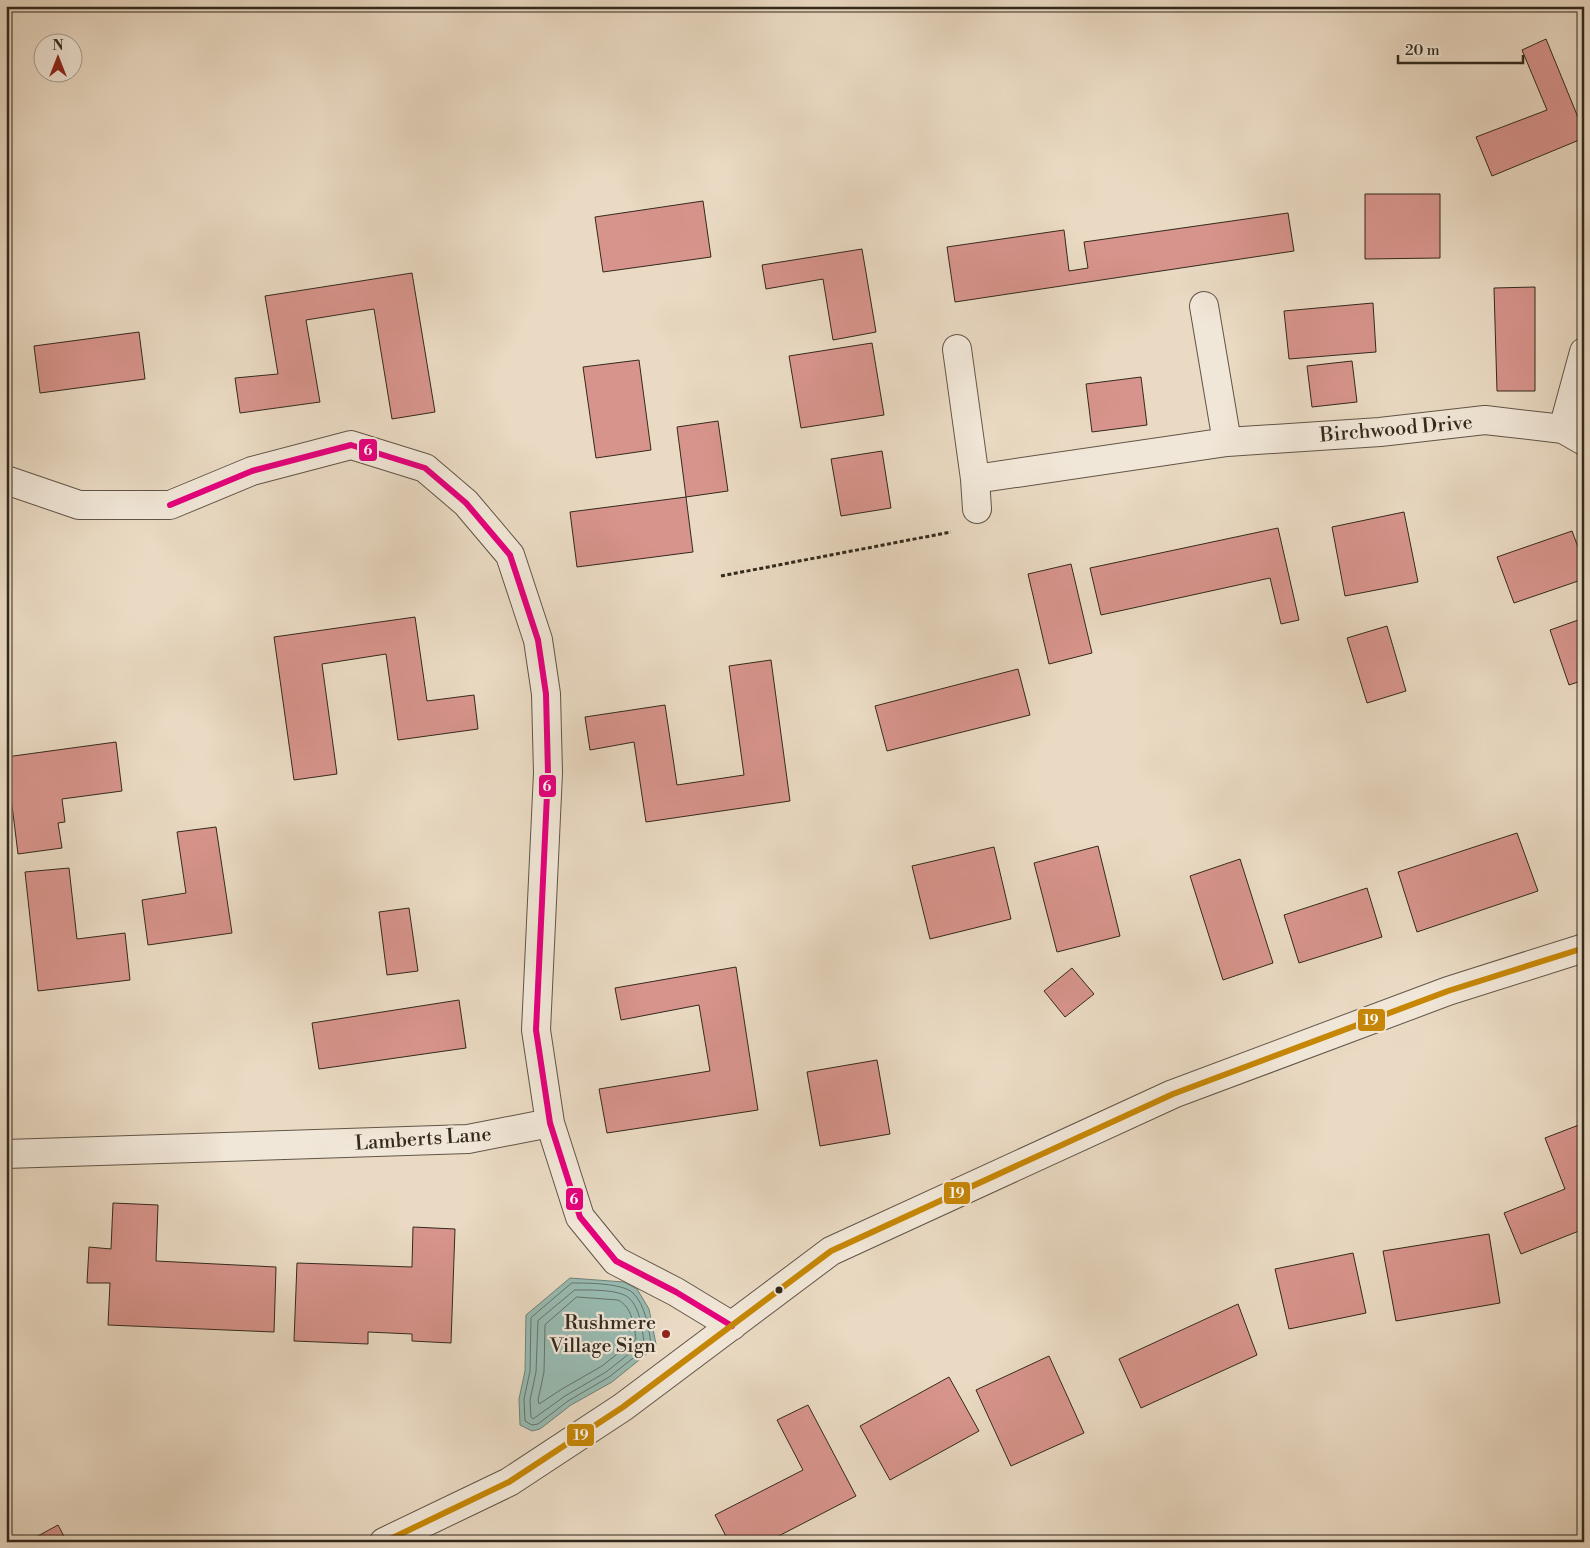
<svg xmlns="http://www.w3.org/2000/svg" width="1590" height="1548" font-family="'Libre Bodoni',serif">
<rect width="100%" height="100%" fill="#eadac3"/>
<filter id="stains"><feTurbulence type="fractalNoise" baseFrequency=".004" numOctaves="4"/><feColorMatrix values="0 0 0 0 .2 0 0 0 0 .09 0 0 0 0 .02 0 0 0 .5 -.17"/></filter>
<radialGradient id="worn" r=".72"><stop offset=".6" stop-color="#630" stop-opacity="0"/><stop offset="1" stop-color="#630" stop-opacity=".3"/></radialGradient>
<path fill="#98bbb2" stroke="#708176" d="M570 1278 624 1282 637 1289 649 1309 656 1344 654 1348 612 1382 571 1405 540 1429 532 1431 520 1425 519 1399 525 1371 526 1315Z"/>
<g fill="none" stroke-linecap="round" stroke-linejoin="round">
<path stroke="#667268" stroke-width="1" d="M572 1283C586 1283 623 1283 633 1293 645 1304 649 1329 651 1344L609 1377 568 1401 538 1424 532 1425 525 1421 524 1399 530 1371 531 1318Z
M575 1290C587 1290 620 1289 629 1298 640 1308 642 1328 644 1342L606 1372 565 1396 533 1419 531 1417 530 1400 536 1372 538 1321Z
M577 1297 618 1300C632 1307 634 1325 636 1339L602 1366 562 1389 539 1404 538 1400 544 1372 545 1325Z"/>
</g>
<path fill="#d7948c" stroke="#33291d" d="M1546 39 1584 132V138L1492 176 1476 137 1547 110 1522 50Z
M1365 194H1440V258L1365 259Z
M703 201 711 257 603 272 595 217Z
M1288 213 1294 251 955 302 947 247 1064 230 1069 271 1088 268 1084 242Z
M862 249 876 332 833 340 823 279 766 289 762 265Z
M412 273 435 412 392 419 374 309 306 320 320 402 240 413 235 378 278 374 265 296Z
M1535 287V391H1497L1494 288Z
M1373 303 1376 352 1289 359 1284 311Z
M139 332 145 379 40 393 34 346Z
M872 343 884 415 801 428 789 356Z
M639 360 651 450 596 458 583 367Z
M1352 361 1357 402 1312 407 1307 366Z
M1141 377 1147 425 1092 432 1086 384Z
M718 421 728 491 686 497 677 427Z
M882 451 891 508 841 516 831 459Z
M686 497 693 552 577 567 570 512Z
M1404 512 1418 582 1345 596 1332 527Z
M1278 528 1299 620 1281 624 1270 578 1101 615 1090 568Z
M1572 531 1584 563V579L1514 603 1497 557Z
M1071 564 1092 653 1049 664 1028 574Z
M415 617 427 701 474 695 478 729 398 740 386 654 322 664 337 774 294 780 274 637Z
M1584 618V680L1569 685 1550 630Z
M1387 626 1406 691 1367 703 1347 638Z
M771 660 790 801 646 822 634 742 590 750 585 717 665 705 677 785 744 775 729 666Z
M1018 669 1030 715 887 751 875 706Z
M116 742 122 791 62 799 65 822 58 823 62 848 18 854 6 757Z
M216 827 232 933 148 945 142 900 186 893 177 832Z
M1517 833 1538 891 1417 932 1398 872Z
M1098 846 1120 936 1057 952 1034 863Z
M994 847 1011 919 930 939 912 866Z
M1240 859 1273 963 1223 980 1190 876Z
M69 868 77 939 125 933 130 980 38 991 25 872Z
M1367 888 1382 937 1299 963 1284 915Z
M409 908 418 971 387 975 379 912Z
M736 967 758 1110 607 1133 599 1089 710 1071 699 1005 621 1020 615 988Z
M1072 968 1094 994 1065 1017 1044 991Z
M459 1000 466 1048 319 1069 312 1023Z
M877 1060 890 1134 820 1146 807 1072Z
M1584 1123V1229L1521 1254 1504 1213 1565 1189 1545 1138Z
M113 1203 158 1205 156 1261 276 1267 274 1332 108 1325 110 1283H87L89 1247 111 1249Z
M413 1227 455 1229 451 1343 412 1341V1334L368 1332V1344L294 1341 297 1263 412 1267Z
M1489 1234 1500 1303 1396 1321 1383 1251Z
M1353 1253 1366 1313 1289 1329 1275 1269Z
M1238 1304 1257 1355 1141 1408 1119 1359Z
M1049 1356 1084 1433 1011 1466 976 1390Z
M949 1377 979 1431 890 1480 860 1426Z
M808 1405 856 1496 767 1542H729L715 1515 803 1470 777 1420Z
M58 1525 67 1542H27Z"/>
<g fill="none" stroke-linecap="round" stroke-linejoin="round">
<g stroke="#615546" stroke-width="30">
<path id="minor" d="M1204 306 1227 442
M957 349 975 479 977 509
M1563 429 1584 352
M975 479 1227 442 1380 432 1485 420 1563 429 1584 441
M6 480 79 505H170L252 471 351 445 425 468 466 503 510 555 538 640 546 694 548 773 536 1030 550 1123 580 1217 616 1261 676 1292 732 1326
M6 1154 468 1139 550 1123
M384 1542 509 1482 623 1407 831 1251 1173 1094 1448 991 1584 948"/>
</g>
<path stroke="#33291d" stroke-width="3" stroke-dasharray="4 2.5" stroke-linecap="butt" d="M721 576 951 532"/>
<use href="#minor" stroke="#f1e7d8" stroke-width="28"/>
<g stroke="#f1e7d8" stroke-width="10">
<path id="bus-1" d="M170 505 252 471 351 445 425 468 466 503 510 555 538 640 546 694 548 773 536 1030 550 1123 580 1217 616 1261 676 1292 732 1326"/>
</g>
<g stroke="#f1e7d8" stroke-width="10">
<path id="bus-2" d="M384 1542 509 1482 623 1407 831 1251 1173 1094 1448 991 1584 948"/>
</g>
<use href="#bus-1" stroke="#e5007d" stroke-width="6"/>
<use href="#bus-2" stroke="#c68707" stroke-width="6"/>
</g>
<circle fill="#33291d" stroke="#f1e7d8" stroke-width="2" cx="779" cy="1290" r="4.5"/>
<circle fill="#8f2418" stroke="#f1e7d8" stroke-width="2" cx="666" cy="1334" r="5"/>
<g text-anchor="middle" stroke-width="4.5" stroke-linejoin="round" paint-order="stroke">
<g font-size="20" fill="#33291d" stroke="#f1e7d8">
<text transform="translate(1396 428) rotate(-5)" y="7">Birchwood Drive</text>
<text transform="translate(423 1138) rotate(-4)" y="7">Lamberts Lane</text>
</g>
<g font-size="20" fill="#33291d" stroke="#f1e7d8" text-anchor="end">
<text x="656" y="1329">Rushmere<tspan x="656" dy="23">Village Sign</tspan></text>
</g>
</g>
<g stroke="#f1e7d8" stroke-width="2">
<rect x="358" y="438" width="20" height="24" rx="5" fill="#e5007d"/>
<rect x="538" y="774" width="19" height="24" rx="5" fill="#e5007d"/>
<rect x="1357" y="1008" width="29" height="24" rx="5" fill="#c68707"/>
<rect x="943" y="1181" width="28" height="24" rx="5" fill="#c68707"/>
<rect x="565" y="1187" width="19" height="24" rx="5" fill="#e5007d"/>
<rect x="566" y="1423" width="29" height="24" rx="5" fill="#c68707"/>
</g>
<g font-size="14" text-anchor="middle" font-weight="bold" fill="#fff">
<text x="368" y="455">6</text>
<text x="547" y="791">6</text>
<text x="1371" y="1025">19</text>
<text x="957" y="1198">19</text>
<text x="574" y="1204">6</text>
<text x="581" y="1440">19</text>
</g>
<rect width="1590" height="1548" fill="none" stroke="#eadac3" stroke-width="25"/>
<rect x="8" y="8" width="1575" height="1533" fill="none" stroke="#33291d" stroke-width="2.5"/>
<rect x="12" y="12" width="1565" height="1523" fill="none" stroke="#33291d"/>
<g transform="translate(58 58)"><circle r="24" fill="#f1e7d8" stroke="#a59b8d"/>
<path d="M0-4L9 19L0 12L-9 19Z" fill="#8f2418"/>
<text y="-8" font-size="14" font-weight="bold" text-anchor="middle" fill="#33291d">N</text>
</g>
<path d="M1398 55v8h125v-8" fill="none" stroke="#33291d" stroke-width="2.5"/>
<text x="1405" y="55" font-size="15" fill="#33291d" stroke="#f1e7d8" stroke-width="4" paint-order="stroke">20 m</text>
<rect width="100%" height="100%" filter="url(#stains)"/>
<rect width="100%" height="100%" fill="url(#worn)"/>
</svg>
